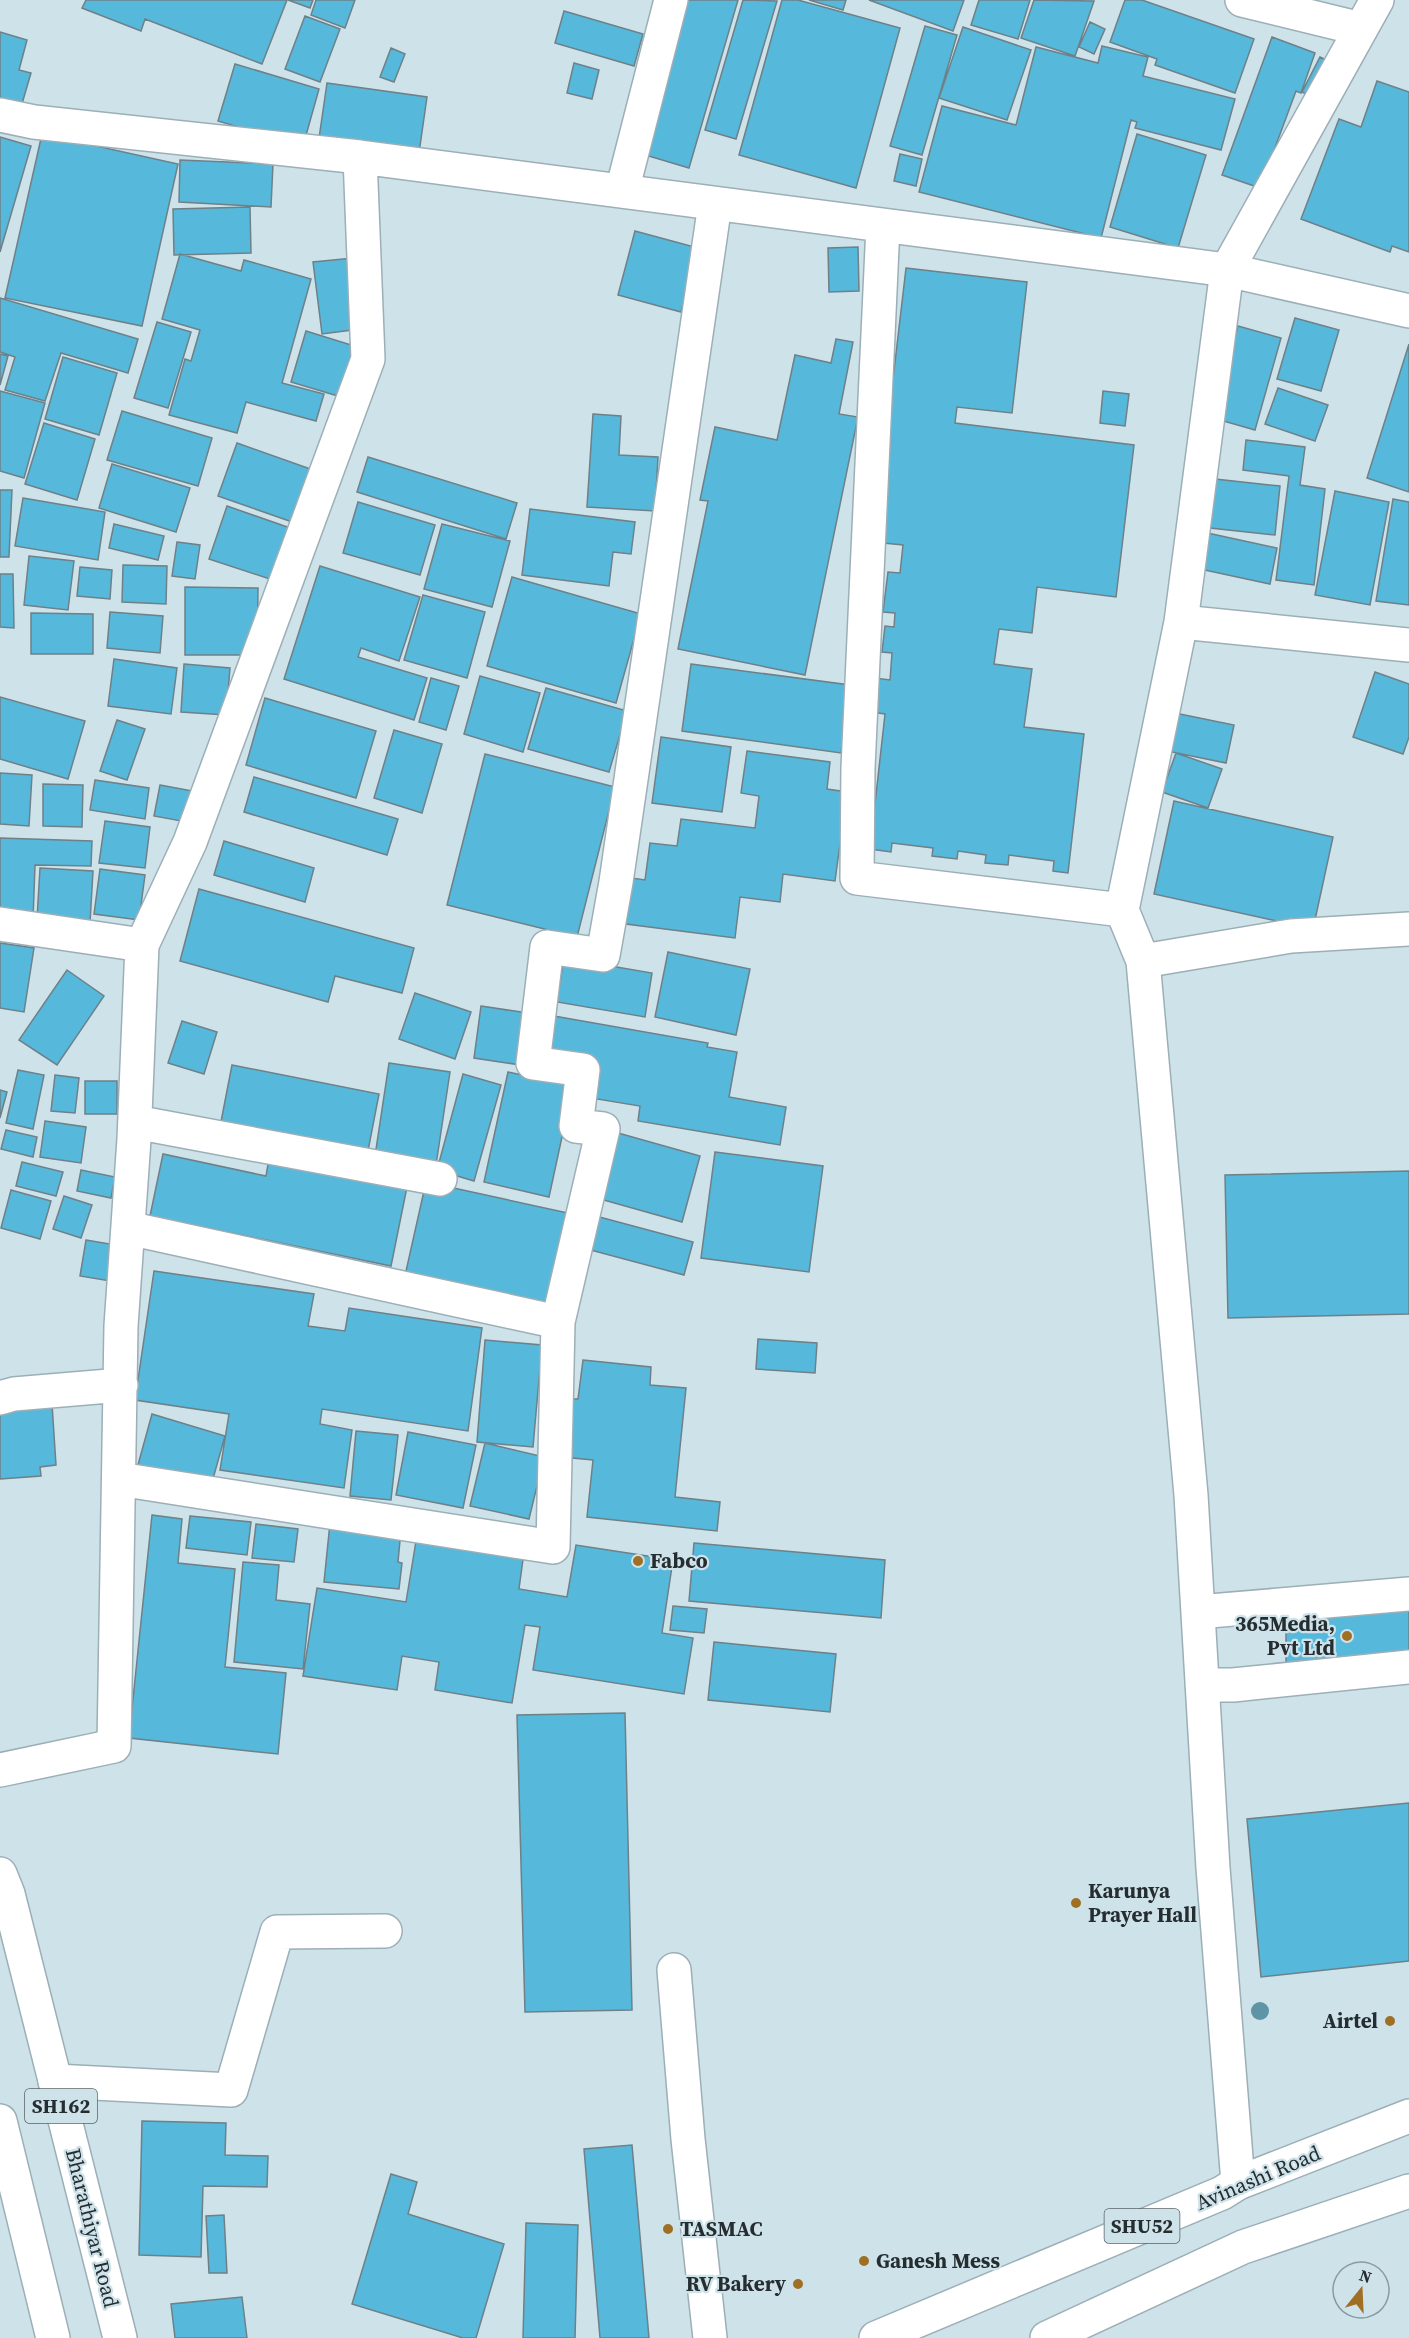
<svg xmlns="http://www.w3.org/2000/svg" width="1409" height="2338" font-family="'Source Serif 4',serif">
<rect width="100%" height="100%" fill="#cee2ea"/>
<path fill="#56b8da" stroke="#6e8088" stroke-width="1.5" d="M86 0H287L262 64 145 19 141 31 82 8Z
M288 0H313L310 8Z
M316 0H355L345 28 311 15Z
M687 0H738L689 168 642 154Z
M743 0 777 1 736 139 705 130Z
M782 0H798L900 28 856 188 739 155Z
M809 0H846L843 10Z
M869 0H964L953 31Z
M979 0H1030L1018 39 971 25Z
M1034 0 1094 1 1075 56 1021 38Z
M1125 0H1142L1254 39 1235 93 1155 65 1157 59 1110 42Z
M564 11 643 34 634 66 555 43Z
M305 16 340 29 320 82 285 69Z
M1090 22 1105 29 1094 54 1079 47Z
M925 26 957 35 922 155 890 146Z
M963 27 1031 50 1007 120 939 98Z
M0 32 27 40 19 70 31 73 19 114 0 108Z
M1272 37 1315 53 1301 93 1296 91 1260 188 1222 175Z
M1102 46 1148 57 1143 76 1235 99 1221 150 1135 128 1137 122 1131 120 1101 238 919 192 942 106 1016 125 1036 47 1098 63Z
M391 48 405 54 394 82 380 77Z
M1320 57 1336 65 1317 100 1302 92Z
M574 63 599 70 592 99 567 93Z
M235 64 319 89 303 146 218 121Z
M1377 81 1409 92V252L1392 246 1390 252 1301 219 1339 119 1361 127Z
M327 83 427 97 418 160 318 145Z
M42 134 178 164 142 326 5 298Z
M1137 134 1206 155 1178 248 1110 227Z
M0 137 31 146 0 252Z
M900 154 922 159 916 186 894 181Z
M180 160 273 164 271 207 179 202Z
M250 207 251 253 174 255 173 209Z
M635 231 698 248 681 312 618 295Z
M858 247 859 291 829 292 828 248Z
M180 254 241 271 244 260 311 279 282 383 324 394 316 421 246 402 237 433 169 415 185 359 191 361 200 330 162 319Z
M353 258 360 329 322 334 313 262Z
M906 268 1027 282 1012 413 957 407 955 423 1134 445 1116 597 1037 587 1032 633 999 629 994 664 1032 669 1024 727 1084 734 1068 873 1053 871 1054 861 1009 855 1008 865 985 863 986 855 958 851 957 859 932 856 933 848 892 843 891 852 870 849 885 714 871 712 875 678 890 680 892 653 882 652 885 626 894 627 895 613 883 612 888 572 900 573 903 545 874 542Z
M0 298 138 339 128 373 61 353 45 401 5 390 15 357 0 352Z
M1295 318 1339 330 1321 391 1277 379Z
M157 322 191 332 168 408 134 398Z
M1238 326 1281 338 1255 430 1213 418Z
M306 331 364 349 348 399 291 382Z
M836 339 853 342 839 414 858 417 805 675 678 649 708 501 700 500 715 427 777 440 795 355 831 363Z
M1409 344V492L1367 478Z
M0 354 8 356 0 385Z
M63 357 117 373 99 435 45 419Z
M1278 388 1328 405 1315 441 1265 424Z
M0 391 45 403 24 478 0 471Z
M1103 391 1129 394 1125 426 1100 423Z
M122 411 212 438 198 486 107 460Z
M593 414 621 416 619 455 658 457 655 511 587 507Z
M44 423 95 439 77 500 25 484Z
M1246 440 1305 447 1300 485 1325 489 1314 585 1276 580 1289 476 1243 470Z
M237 443 316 471 298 524 218 496Z
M368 457 517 503 506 539 357 492Z
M112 464 190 488 176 532 99 508Z
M1206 478 1280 486 1275 535 1201 527Z
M0 490H12L9 557H0Z
M1335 491 1389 502 1370 605 1315 595Z
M23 498 105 512 98 560 15 546Z
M1393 499 1409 502V605L1376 601Z
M358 502 435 525 420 575 343 553Z
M227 506 293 529 276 581 209 559Z
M530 509 635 522 631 554 613 552 609 586 522 575Z
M114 524 164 536 158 560 109 548Z
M442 524 510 541 492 607 424 589Z
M1203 532 1277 548 1270 584 1195 568Z
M177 542 200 545 195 579 172 576Z
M29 556 74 561 68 610 24 605Z
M123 565 167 566 166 604 122 602Z
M320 566 420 597 399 661 361 648 358 657 427 678 414 720 284 679Z
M80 567 112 570 110 599 77 596Z
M0 574H13L14 628 0 627Z
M512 577 641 614 616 703 487 666Z
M185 587 258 588 257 655H185Z
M423 595 485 612 467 678 404 660Z
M110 612 163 616 160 653 107 648Z
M31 613 93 614V654H31Z
M114 659 177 668 171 714 108 706Z
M184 664 230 668 226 715 181 712Z
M691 664 850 685 841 753 682 731Z
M1375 672 1409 684V737L1403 754 1353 737Z
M480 676 540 693 523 752 464 734Z
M431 678 459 686 446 730 419 722Z
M546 688 627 711 609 772 528 749Z
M0 697 85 721 68 779 0 759Z
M265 698 376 731 356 798 246 765Z
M1175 713 1234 725 1226 763 1167 751Z
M117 720 145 729 127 780 100 771Z
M394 730 442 744 422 813 374 798Z
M661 737 731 747 722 812 652 803Z
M747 751 830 762 827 789 847 792 835 881 783 874 780 902 740 897 735 938 626 924 632 878 645 880 650 843 677 846 681 819 755 828 759 796 741 793Z
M1176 753 1222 769 1208 808 1162 792Z
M485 754 615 787 577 937 447 905Z
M0 773 32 775 29 826 0 824Z
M254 777 398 819 387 855 244 812Z
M95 780 149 788 145 819 90 810Z
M43 784 83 785 82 827 43 826Z
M160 785 198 792 192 823 154 816Z
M1174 801 1333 837 1313 929 1154 894Z
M105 821 150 827 145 868 99 863Z
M0 838 92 841 91 866 35 865 33 920 0 918Z
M224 841 314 868 305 902 214 875Z
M40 868 93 871 90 923 37 919Z
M100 869 145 875 139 920 94 914Z
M199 889 414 948 402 993 335 976 328 1002 180 961Z
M0 943 34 948 24 1012 0 1008Z
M668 952 750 969 736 1035 655 1017Z
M564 958 652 973 645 1017 557 1002Z
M67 970 104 996 57 1065 19 1040Z
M415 993 471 1012 455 1059 399 1039Z
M481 1006 534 1014 527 1066 474 1058Z
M554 1016 708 1043 707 1047 737 1052 729 1097 786 1107 780 1145 638 1121 640 1106 591 1098 597 1061 548 1052Z
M182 1021 217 1032 204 1074 168 1063Z
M389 1063 450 1072 436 1165 375 1156Z
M232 1065 379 1094 366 1161 219 1132Z
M18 1070 44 1075 33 1129 6 1123Z
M508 1072 573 1086 549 1197 484 1182Z
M463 1074 501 1085 474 1181 437 1170Z
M55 1075 79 1078 75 1113 51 1111Z
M85 1081H117V1114H85Z
M0 1090 7 1092 0 1118Z
M45 1121 86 1127 81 1163 40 1157Z
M6 1130 37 1137 33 1157 1 1149Z
M611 1131 700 1156 682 1222 593 1197Z
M715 1152 823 1166 809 1272 701 1258Z
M270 1153 408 1182 391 1266 150 1216 163 1154 266 1176Z
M22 1162 63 1172 56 1196 16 1186Z
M81 1170 115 1177 111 1198 77 1191Z
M1409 1171V1314L1228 1318 1225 1175Z
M426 1182 568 1213 547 1307 404 1280Z
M11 1190 51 1201 40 1239 1 1228Z
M64 1196 92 1205 81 1238 53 1229Z
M592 1215 693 1242 684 1275 583 1248Z
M86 1240 116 1245 110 1281 80 1276Z
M154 1271 314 1294 308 1326 345 1331 349 1308 482 1328 468 1431 322 1409 320 1424 352 1430 344 1488 220 1470 229 1414 135 1400Z
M758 1339 817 1343 815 1373 756 1369Z
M485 1340 542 1345 533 1447 477 1442Z
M583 1360 651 1367 650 1385 686 1388 675 1497 720 1502 717 1531 587 1517 593 1460 562 1457 568 1399H578Z
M52 1404 56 1465 40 1467 41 1476 0 1479V1407Z
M152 1414 225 1436 209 1493 136 1472Z
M356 1431 398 1435 391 1500 350 1496Z
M408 1432 476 1445 463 1508 396 1495Z
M485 1443 544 1457 529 1519 470 1506Z
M152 1515 182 1519 178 1563 235 1569 225 1667 286 1673 278 1754 129 1738Z
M190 1516 251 1522 247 1555 186 1548Z
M330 1523 401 1530 398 1562 402 1563 399 1589 324 1582Z
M256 1524 298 1529 294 1562 252 1558Z
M417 1535 524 1552 519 1589 567 1597 576 1545 673 1560 662 1633 693 1638 684 1694 533 1670 540 1627 525 1625 512 1703 435 1690 439 1662 402 1656 397 1690 303 1676 317 1588 406 1602Z
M694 1543 885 1560 881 1618 689 1601Z
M243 1562 279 1565 276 1600 310 1604 303 1669 234 1662Z
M673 1606 707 1609 704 1633 670 1630Z
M1409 1609V1651L1286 1663V1621Z
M714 1642 836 1654 830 1712 708 1700Z
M625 1713 632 2010 525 2012 517 1715Z
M1409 1803V1961L1261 1977 1247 1819Z
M142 2121 226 2123 225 2155 268 2156 267 2187 203 2186 201 2257 139 2255Z
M632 2145 649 2338H600L584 2149Z
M391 2174 417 2182 408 2214 504 2244 476 2338H463L352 2304Z
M224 2215 227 2273H209L206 2216Z
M526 2223 578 2225 575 2338H523Z
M242 2297 247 2338H175L171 2304Z"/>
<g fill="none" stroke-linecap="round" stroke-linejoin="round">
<g stroke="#9cafb7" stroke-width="36">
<path id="minor" d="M1242 0 1361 29
M0 115 34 122 360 157 1227 270 1409 311
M622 191 671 0
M883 226 858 768 857 878 1122 910
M1181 622 1409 645
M0 924 142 945 190 842 368 359 360 157
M1143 961 1291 936 1409 929
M135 1122 440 1179
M558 1322 603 1129 576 1126 583 1070 533 1063 547 947 603 955 616 882 715 204
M0 1398 14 1394 121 1385
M119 1479 553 1547 558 1322 128 1228
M1198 1612 1409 1594
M1202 1685H1233L1409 1667
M0 1770 114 1746 121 1326 134 1139 142 945
M674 1970 688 2139 710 2338
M55 2081 231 2090 277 1932 385 1931
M1238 2183 1213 1868 1191 1495 1143 961 1122 910 1181 622 1227 270 1377 0"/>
</g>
<g stroke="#9cafb7" stroke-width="36">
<path id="major" d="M0 1874 8 1894 120 2338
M0 2121 53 2338
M876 2338 1222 2193 1238 2183 1409 2116
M1047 2338 1243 2247 1409 2191"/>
</g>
<use href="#minor" stroke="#fff" stroke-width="33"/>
<use href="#major" stroke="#fff" stroke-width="33"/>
</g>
<circle fill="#5d95a6" cx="1260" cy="2011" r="9"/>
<g fill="#9f6f23" stroke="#cee2ea" stroke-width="2">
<circle cx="638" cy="1561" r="6"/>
<circle cx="1347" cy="1636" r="6"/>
<circle cx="1076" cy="1903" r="6"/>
<circle cx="1390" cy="2021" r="6"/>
<circle cx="668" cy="2229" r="6"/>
<circle cx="864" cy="2261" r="6"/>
<circle cx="798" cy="2284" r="6"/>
</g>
<g text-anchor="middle" stroke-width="4.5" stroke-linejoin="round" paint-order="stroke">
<g fill="#cee2ea" stroke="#586368" stroke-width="1.5">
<rect x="25" y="2089" width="72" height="34" rx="4.5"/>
<rect x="1104.5" y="2209" width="75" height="34" rx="4.5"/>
</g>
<g font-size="20" font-weight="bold" fill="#252d30">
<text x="61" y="2113">SH162</text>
<text x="1142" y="2233">SHU52</text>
</g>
<g font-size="21" font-weight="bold" fill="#252d30" stroke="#cee2ea" text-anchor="start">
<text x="650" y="1568">Fabco</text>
<text x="1335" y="1631" text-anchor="end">365Media,<tspan x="1335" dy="24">Pvt Ltd</tspan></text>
<text x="1088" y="1898">Karunya<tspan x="1088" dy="24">Prayer Hall</tspan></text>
<text x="1378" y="2028" text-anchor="end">Airtel</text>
<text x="680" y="2236">TASMAC</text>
<text x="876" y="2268">Ganesh Mess</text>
<text x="786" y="2291" text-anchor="end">RV Bakery</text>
</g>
<g font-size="21" fill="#252d30" stroke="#cee2ea">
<text transform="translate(1258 2178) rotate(-23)" y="7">Avinashi Road</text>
<text transform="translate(92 2228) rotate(76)" y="7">Bharathiyar Road</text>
</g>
</g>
<g transform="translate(1361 2290) rotate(18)"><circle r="28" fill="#cee2ea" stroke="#8a9aa0" stroke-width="1.5"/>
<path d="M0-4.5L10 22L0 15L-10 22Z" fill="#9f6f23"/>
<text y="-9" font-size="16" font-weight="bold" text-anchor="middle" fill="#252d30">N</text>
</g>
</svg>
